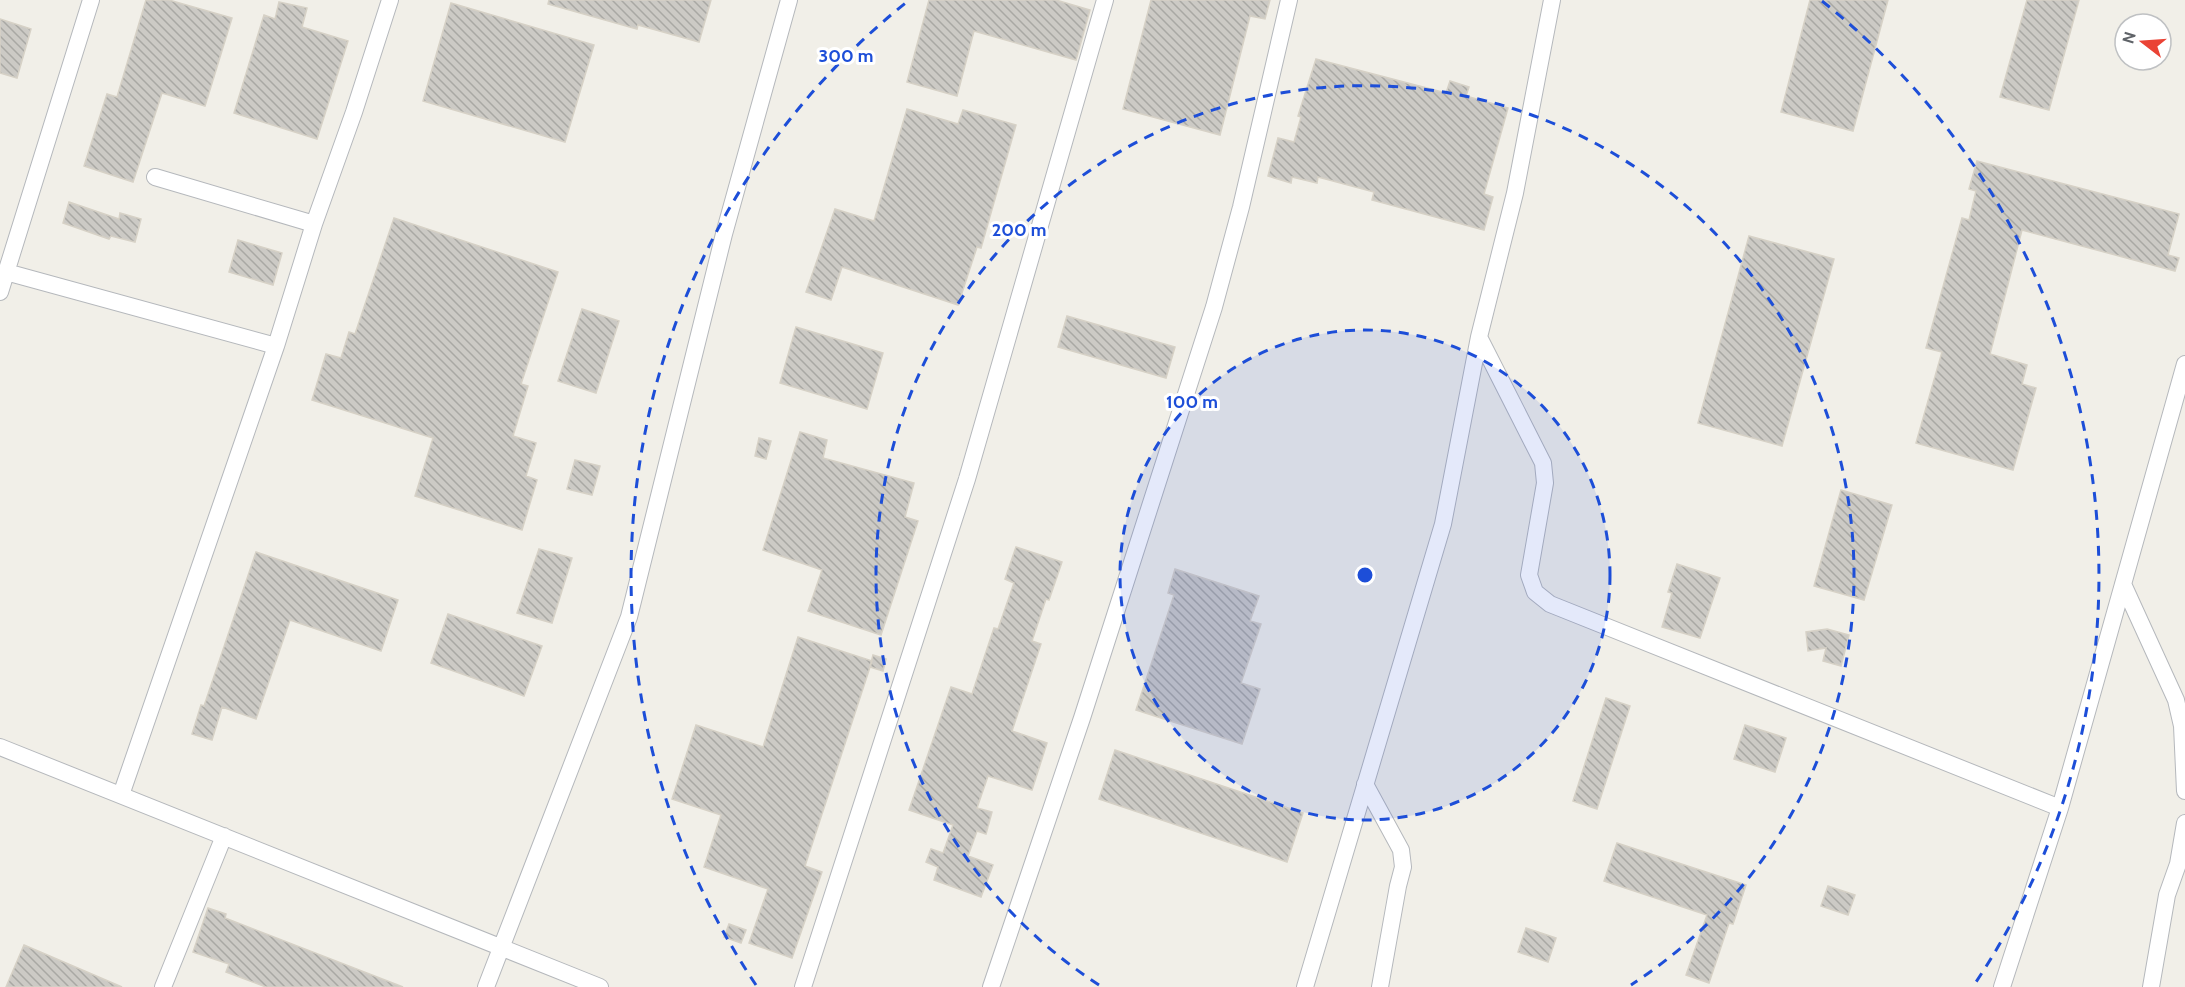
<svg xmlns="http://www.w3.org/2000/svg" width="2185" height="987" font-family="Cabin,sans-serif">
<defs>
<pattern id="building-back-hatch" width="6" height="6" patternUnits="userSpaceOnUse" patternTransform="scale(1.5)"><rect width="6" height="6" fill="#cccac5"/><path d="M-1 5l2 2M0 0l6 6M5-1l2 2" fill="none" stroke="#a9a8a4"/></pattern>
</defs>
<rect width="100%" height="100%" fill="#f1efe8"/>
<path fill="url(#building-back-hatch)" stroke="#d6d1c6" stroke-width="1.5" d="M146 0H169L232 18 205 106 162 93 133 182 84 166 107 94 117 97Z
M549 0H711L699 42 638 25 637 29 548 4Z
M929 0H1056L1090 10 1076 60 974 31 957 96 907 82Z
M1151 0H1270L1265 19 1250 16 1220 135 1123 109Z
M1810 0H1888L1853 131 1781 112Z
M2027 0H2079L2049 110 2000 97Z
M279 2 307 8 302 27 348 41 317 139 234 113 264 15 275 19Z
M451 3 594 45 565 142 423 101Z
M0 19 31 29 17 78 0 73Z
M1316 59 1446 93 1450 81 1469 87 1466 96 1508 108 1484 194 1493 197 1484 230 1372 200 1374 192 1318 177 1317 183 1292 177 1291 183 1268 176 1278 138 1294 142 1301 117 1298 116Z
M907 109 958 124 963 110 1016 125 981 248 977 247 958 305 842 267 831 300 806 292 835 209 874 221Z
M1977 161 2179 214 2168 255 2179 258 2175 271 2022 230 1990 354 2027 365 2022 384 2036 388 2013 470 1916 443 1942 352 1926 348 1962 218 1969 220 1976 191 1969 189Z
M69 202 119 219 120 213 141 219 135 242 111 236 109 239 63 223Z
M394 218 558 272 521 384 528 386 513 436 536 443 526 476 537 480 522 530 415 496 433 438 312 400 326 354 341 358 349 332 355 334Z
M1749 236 1834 259 1782 446 1698 423Z
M238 240 282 253 273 285 229 272Z
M582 309 619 321 596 393 558 381Z
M1067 316 1175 347 1166 378 1058 347Z
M796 327 883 353 867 409 780 383Z
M800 432 827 440 823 458 914 483 905 517 918 521 881 635 808 611 822 570 763 550Z
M759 438 771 441 766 459 755 456Z
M575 460 600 466 592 495 567 489Z
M1841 490 1892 505 1864 600 1814 586Z
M1016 547 1062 562 1049 600 1046 599 1032 641 1041 644 1012 731 1047 743 1032 790 988 776 977 808 992 812 986 834 977 831 968 856 993 865 981 897 934 880 938 867 926 862 931 849 943 853 953 825 909 810 951 687 972 694 994 628 998 629 1014 583 1005 579Z
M539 549 572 558 552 623 517 613Z
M256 552 398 600 381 651 290 620 256 719 222 707 212 740 192 734 201 705 204 706Z
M1677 564 1720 578 1700 638 1662 627 1672 593 1668 592Z
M1175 569 1259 596 1250 621 1261 624 1241 683 1260 689 1242 744 1136 710 1174 595 1168 593Z
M448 614 542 646 524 696 431 663Z
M1827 629 1849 635 1841 666 1823 661 1826 648 1808 651 1806 632Z
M798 637 872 661 805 866 822 872 792 958 749 943 768 889 704 867 721 815 672 799 696 725 763 747Z
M873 655 886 659 883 671 870 667Z
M1606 698 1630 706 1597 809 1573 801Z
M1745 725 1786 738 1775 772 1734 759Z
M1115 750 1303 813 1287 862 1099 799Z
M1617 843 1746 885 1733 924 1729 923 1709 983 1686 975 1707 915 1604 881Z
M1828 886 1855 895 1848 915 1821 906Z
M208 908 226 914 225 918 403 987H266L226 972 229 964 193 952Z
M729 924 746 930 741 943 724 937Z
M1526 928 1556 938 1548 962 1518 952Z
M24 945 122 987H6Z"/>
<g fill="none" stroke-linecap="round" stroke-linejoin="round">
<g stroke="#b5b8bc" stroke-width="18">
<path id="minor" d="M155 177 314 224
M6 272 276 346
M0 292 91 0
M1479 337 1543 463 1545 483 1529 575 1535 592 1550 604 2060 808
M2123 584 2176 700 2182 726 2185 791
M0 747 600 987
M1365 784 1401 850 1403 867 1398 886 1380 987
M121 795 276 346 314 224 354 112 390 0
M163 987 224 836
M486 987 629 617 724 234 789 0
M803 987 967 479 1105 0
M991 987 1082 718 1214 307 1241 207 1289 0
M1305 987 1443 524 1479 337 1515 193 1552 0
M2002 987 2060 808 2185 364
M2151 987 2167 895 2178 864 2185 823"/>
</g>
<use href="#minor" stroke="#fff" stroke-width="16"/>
</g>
<circle cx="1365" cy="575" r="245" fill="#1d4ed8" fill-opacity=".12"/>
<g fill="none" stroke="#1d4ed8" stroke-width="3" stroke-dasharray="10 8">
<circle cx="1365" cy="575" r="245"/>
<path d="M1099 985A489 489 0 1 1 1631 985"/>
<path d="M756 985A734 734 0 0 1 908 1M1822 1A734 734 0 0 1 1974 985"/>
</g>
<circle cx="1365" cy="575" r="9" fill="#1d4ed8" stroke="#fff" stroke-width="3"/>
<g font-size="18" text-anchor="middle" font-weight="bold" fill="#1d4ed8" stroke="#fff" stroke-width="6" stroke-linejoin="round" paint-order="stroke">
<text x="846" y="62">300 m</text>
<text x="1019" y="236">200 m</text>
<text x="1192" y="408">100 m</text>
</g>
<g transform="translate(2143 42) rotate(287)"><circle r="28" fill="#ffffff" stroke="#bfc1c3" stroke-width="1.5"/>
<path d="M0-4.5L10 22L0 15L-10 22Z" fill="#ea4335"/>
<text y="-9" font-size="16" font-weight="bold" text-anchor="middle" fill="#5f6368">N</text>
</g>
</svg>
